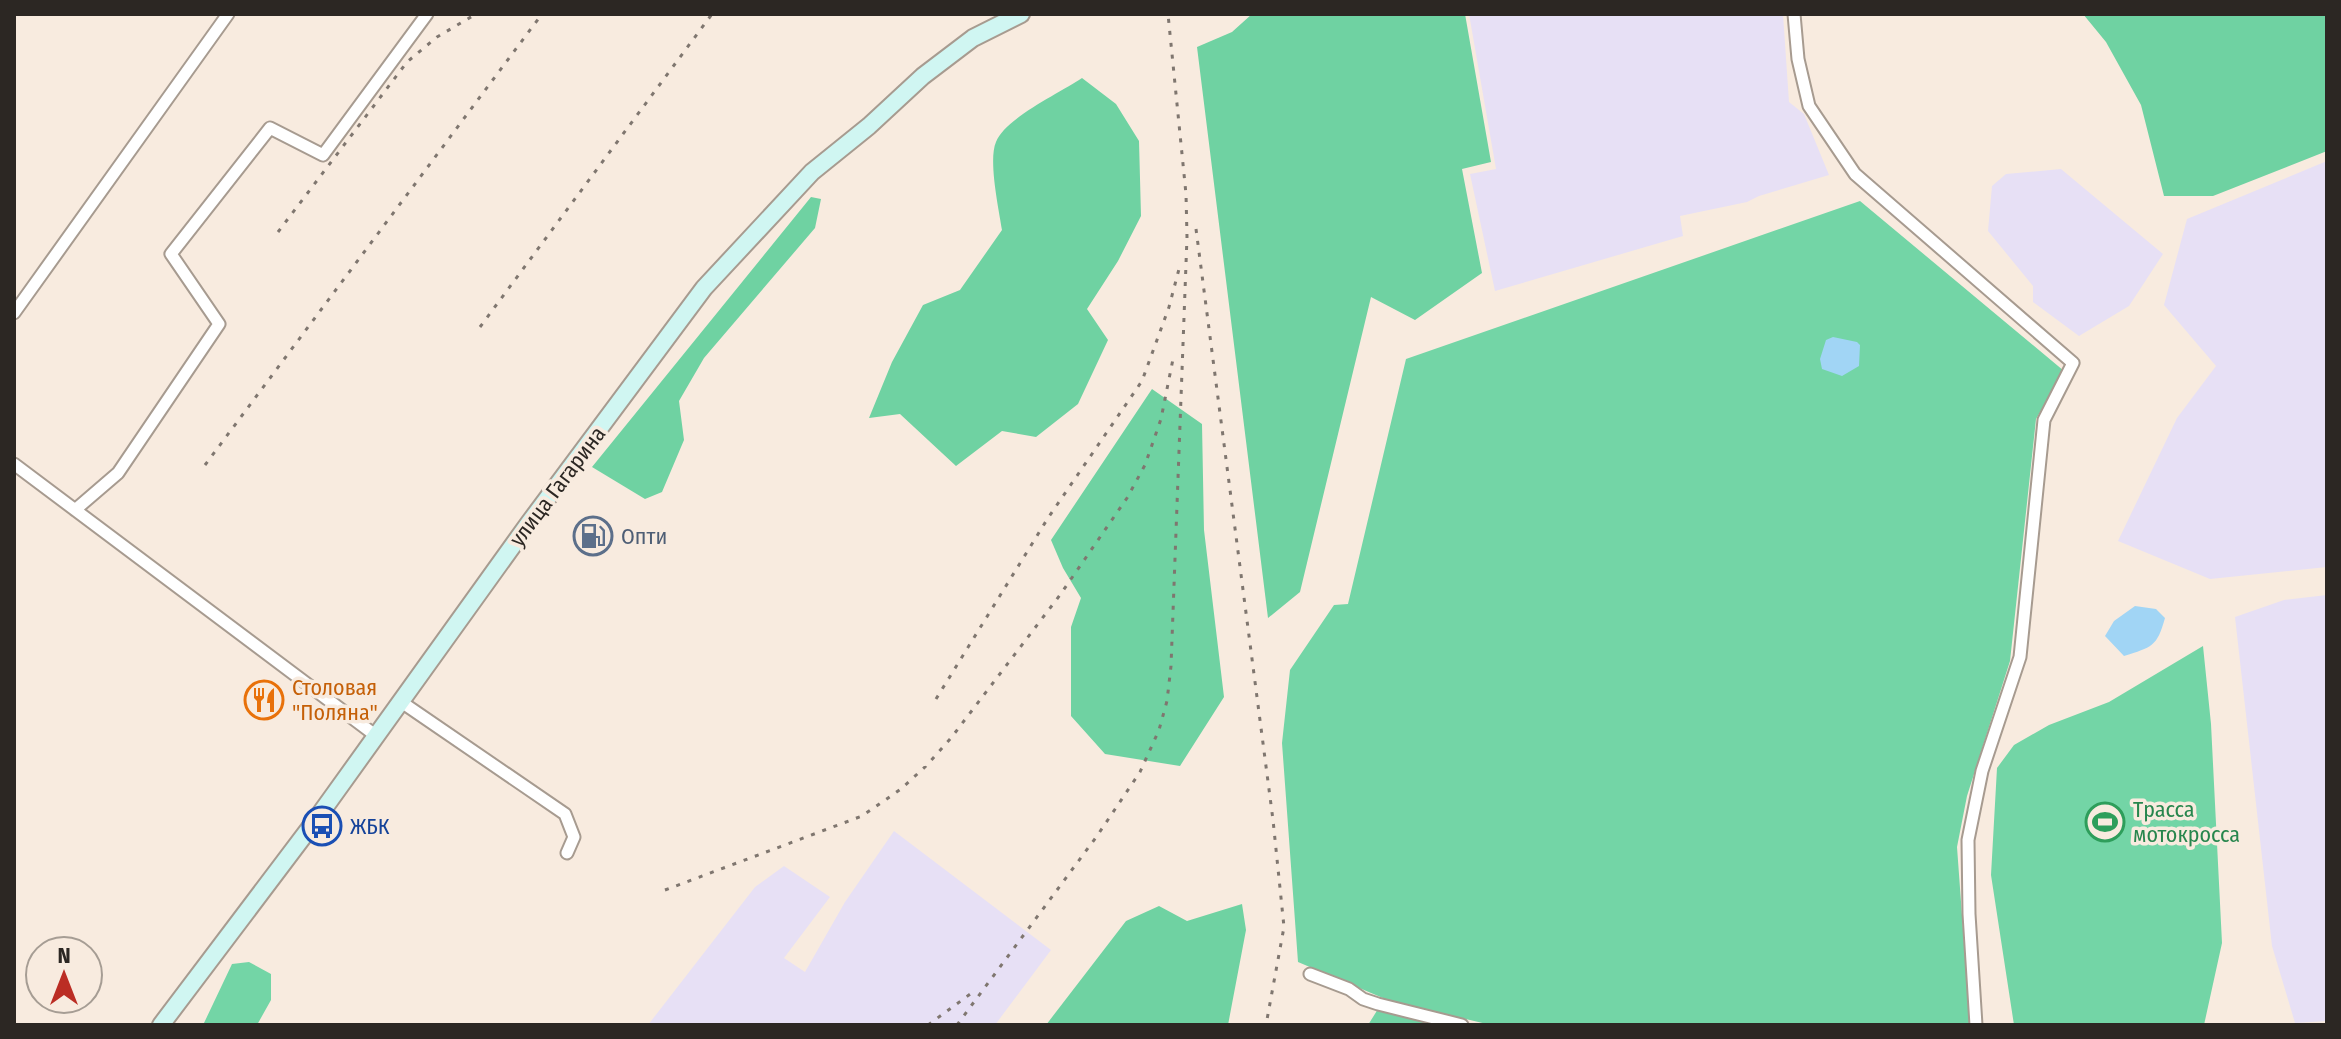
<svg xmlns="http://www.w3.org/2000/svg" width="2341" height="1039" font-family="'Fira Sans Condensed',sans-serif">
<rect width="100%" height="100%" fill="#f8ebdf"/>
<path fill="#e7e0f5" d="M1469 14H1783L1789 102 1804 114 1829 175 1759 196 1747 202 1680 216 1683 236 1495 291 1470 174 1496 169Z
M2327 161V567L2210 579 2118 541 2177 418 2216 366 2164 305 2187 219Z
M2061 169 2163 254 2129 306 2079 336 2033 302V286L1988 231 1992 186 2006 174Z
M2327 595V1021L2295 1023 2272 946 2235 617 2284 600Z
M894 831 1051 950 995 1025H648L755 887 784 866 830 897 784 958 805 972 845 902Z"/>
<path fill="#73d5a6" d="M1860 201 2064 371 2036 419 2010 661 1967 796 1957 847 1970 1025H1491L1390 1001 1298 962 1282 743 1290 670 1334 605 1348 604 1406 359Z
M2203 646 2211 724 2222 943 2204 1025H2014L1991 875 1997 768 2014 745 2049 725 2109 702Z
M249 962 271 974V1000L257 1025H200L204 1023 232 964Z
M1378 1009 1440 1025H1368Z"/>
<path fill="#6fd2a2" d="M1252 14H1465L1491 162 1462 169 1482 273 1415 320 1371 297 1300 592 1268 618 1197 47 1232 32Z
M2083 14H2327V151L2213 196H2164L2141 105 2106 42Z
M1082 78 1116 104 1139 141 1141 216 1118 261 1087 309 1108 340 1078 404 1036 437 1002 431 956 466 900 414 869 418 892 362 923 305 960 290 1002 230C999 210 988 160 996 142 1005 118 1060 93 1082 78Z
M811 197 821 199 815 228 704 358 679 401 684 440 662 492 645 499 592 467Z
M1152 389 1202 424 1204 530 1224 697 1180 766 1105 754 1071 716V627L1081 598 1063 568 1051 540Z
M1242 904 1246 930 1228 1025H1046L1126 921 1159 906 1187 921Z"/>
<path fill="#a1d5f5" d="M1833 337 1857 342 1860 345 1859 366 1842 376 1822 369 1820 359 1826 340Z
M2135 606 2156 609 2165 618C2157 647 2152 647 2124 656L2105 636 2114 621Z"/>
<g fill="none" stroke-linecap="round" stroke-linejoin="round">
<g stroke="#a79b90" stroke-width="15">
<path id="minor" d="M1794 14 1798 59 1809 106 1855 174 2073 363 2044 420 2020 657 1982 771 1968 840 1969 914 1976 1025
M14 313 228 14
M14 464 375 735
M75 510 118 473 219 324 171 254 270 128 323 155 427 14
M400 701 565 814 574 837 567 853
M1310 974 1349 989 1363 999 1378 1004 1462 1025"/>
</g>
<g stroke="#a79b90" stroke-width="20">
<path id="secondary" d="M161 1025 315 821 529 523 704 288 812 172 869 126 923 76 973 38 1021 14"/>
</g>
<use href="#minor" stroke="#fff" stroke-width="11"/>
<use href="#secondary" stroke="#d0f6f2" stroke-width="16"/>
<path stroke="#7f766f" stroke-width="3" stroke-dasharray="4 8" stroke-linecap="butt" d="M1196 229 1273 820 1284 927 1266 1025
M278 232 407 62 437 37 476 14
M480 327 712 14
M205 465 542 14
M936 699 1048 518 1142 381 1169 307 1179 269
M665 890 862 816 901 789 926 766 951 738 1060 595 1127 498 1145 465 1161 419 1173 359
M928 1025 973 992
M957 1025 1097 836 1140 772 1159 730 1167 701 1171 666 1187 237 1186 194 1168 14"/>
</g>
<defs>
<g id="fuel-ring" transform="scale(2)"><circle r="9.5" fill="#f8ebdf" stroke="#5c6f8a" stroke-width="1.5"/><path d="M-5.5-6h7V0h2V4h1.3V-2.5L3-4.5l.8-.8L6-3V5H2.5V1h-1V6h-7ZM-4.2-4.7v3.2H.2V-4.7Z" fill="#5c6f8a"/></g>
<g id="restaurant-ring" transform="scale(2)"><circle r="9.5" fill="#f8ebdf" stroke="#e8710a" stroke-width="1.5"/><path d="M-5-6h1v4h1v-4h1v4h1v-4h1v5L-1.5 .5V6h-2V.5L-5-1ZM5-6V6H3V1.5H1.5Q1.5-4 5-6Z" fill="#e8710a"/></g>
<g id="stadium-ring" transform="scale(2)"><circle r="9.5" fill="#f8ebdf" stroke="#2e9e5b" stroke-width="1.5"/><path d="M0-5a6.5 5 0 1 0 0 10a6.5 5 0 1 0 0-10ZM-3.5-1.8h7v3.6h-7Z" fill="#2e9e5b"/></g>
<g id="bus-ring" transform="scale(2)"><circle r="9.5" fill="#f8ebdf" stroke="#1a4fb4" stroke-width="1.5"/><path d="M-5-6H5V4H4V6H2V4H-2V6H-4V4H-5ZM-3.5-4V0h7V-4ZM-3.5 1.2v1.5H-2V1.2ZM2 1.2v1.5H3.5V1.2Z" fill="#1a4fb4"/></g>
</defs>
<g fill-rule="evenodd">
<use href="#fuel-ring" x="593" y="536"/>
<use href="#restaurant-ring" x="264" y="700"/>
<use href="#stadium-ring" x="2105" y="822"/>
<use href="#bus-ring" x="322" y="826"/>
</g>
<g text-anchor="middle" stroke-width="7" stroke-linejoin="round" paint-order="stroke">
<g font-size="22" fill="#2c2723" stroke="#f8ebdf">
<text transform="translate(557 486) rotate(-53)" y="8">улица Гагарина</text>
</g>
<g font-size="22" fill="#4e5e75" stroke="#f8ebdf" text-anchor="start">
<text x="621" y="544">Опти</text>
</g>
<g font-size="22" fill="#c56008" stroke="#f8ebdf" text-anchor="start">
<text x="292" y="695">Столовая<tspan x="292" dy="25">"Поляна"</tspan></text>
</g>
<g font-size="22" fill="#27864d" stroke="#f8ebdf" text-anchor="start">
<text x="2133" y="817">Трасса<tspan x="2133" dy="25">мотокросса</tspan></text>
</g>
<g font-size="22" fill="#164399" stroke="#f8ebdf" text-anchor="start">
<text x="350" y="834">ЖБК</text>
</g>
</g>
<rect width="2341" height="1039" fill="none" stroke="#2c2723" stroke-width="32"/>
<g transform="translate(64 975)"><circle r="38" fill="#f8ebdf" stroke="#a69d94" stroke-width="2"/>
<path d="M0-6L14 30L0 20L-14 30Z" fill="#bb2d24"/>
<text y="-12" font-size="22" font-weight="bold" text-anchor="middle" fill="#2c2723">N</text>
</g>
</svg>
